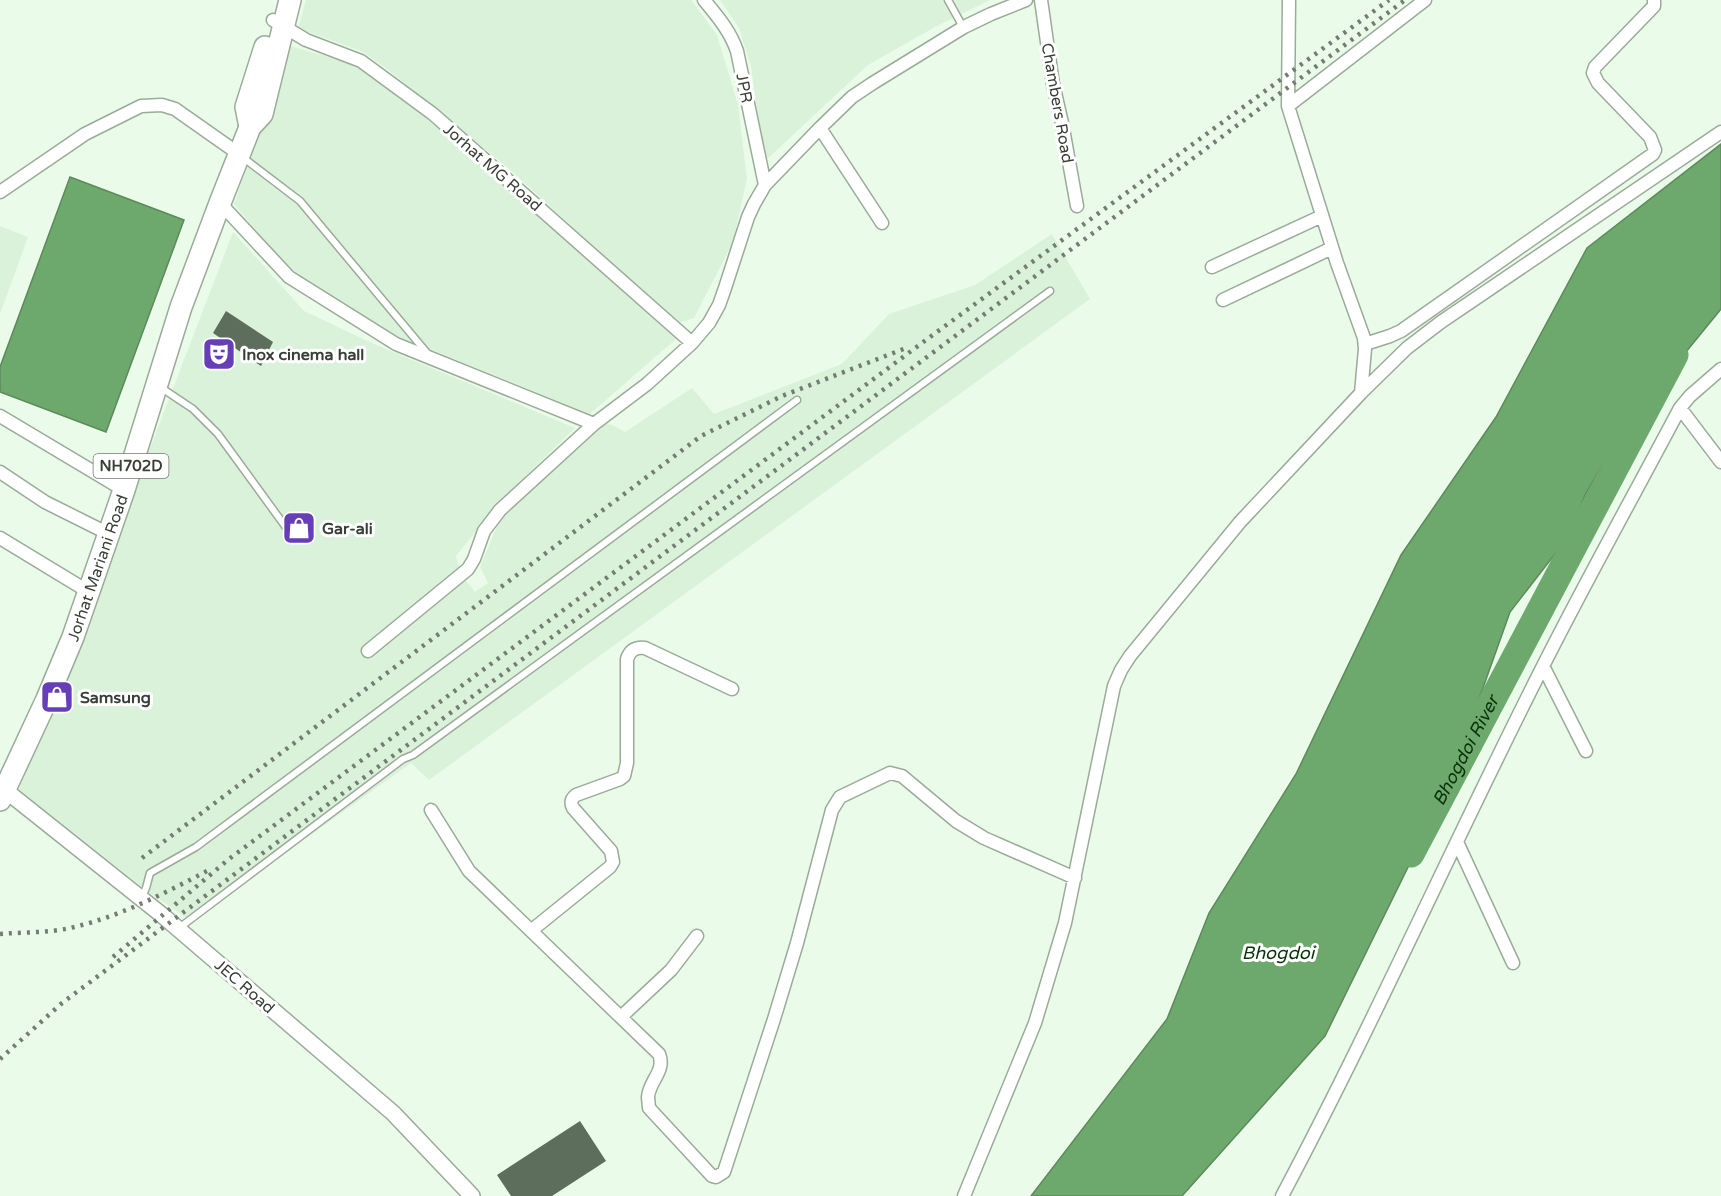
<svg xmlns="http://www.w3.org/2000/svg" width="1721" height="1196" font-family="'Varela Round',sans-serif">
<rect width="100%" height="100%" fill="#eafce9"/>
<path fill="#daf2d9" d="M306 0H691L717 35 738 105 747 179 733 242 694 318 678 323 508 168 388 70 363 52 298 28Z
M720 0H990L935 27 868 65 764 162 751 66 739 28Z
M290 46 358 65 468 151 639 302 677 338 590 414 353 318 340 315 285 265 234 204Z
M0 226 28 237 0 314Z
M233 232 304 311 374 344 575 428 502 499 456 556 461 574 475 592 488 583 480 567 504 510 585 441 590 431 604 424 612 425 625 432 692 388 714 414 842 364 889 314 975 285 1052 234 1090 299 429 780 411 763 191 921 150 893 19 790Z"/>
<path fill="#6da96c" stroke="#5d895c" stroke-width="1.5" d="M1721 144V309L1663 380 1613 447 1585 495 1569 536 1510 612 1483 688 1415 853 1325 1036 1182 1196H1031L1167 1019 1209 913 1296 774 1401 555 1496 417 1587 248Z
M70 177 184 220 106 432 0 392V367Z"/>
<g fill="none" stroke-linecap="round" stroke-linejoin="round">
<path stroke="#6da96c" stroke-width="27" id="s1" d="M1411 854 1675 355"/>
</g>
<path fill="#5e6e5d" d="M226 311 273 342 261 366 213 333Z
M580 1121 606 1161 552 1196H511L497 1175Z"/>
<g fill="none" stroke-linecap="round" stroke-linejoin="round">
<g stroke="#9aab99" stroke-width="9">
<path id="service" d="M948 0 963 27
M241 156 300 201 427 353
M160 387 193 409 218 434 293 537
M142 897 146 888 150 873 196 847 797 400
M179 928 403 759 413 755 1050 291"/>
</g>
<g stroke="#9aab99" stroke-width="15">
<path id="minor" d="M704 0C718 17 730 31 737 51L765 185
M1041 0 1053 84 1062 123 1077 206
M1289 0 1288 106 1337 263 1364 338 1365 349 1361 393
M273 20 306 40 361 61 433 114 692 343
M1288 106 1425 0
M820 128 882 223
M0 192 85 134 141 106 162 105 175 109 239 154
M220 203 289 277 396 344 594 424
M1212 267 1322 216
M1223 300 1332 248
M1365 344 1390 336 1401 331 1653 154 1655 150 1650 137 1598 83 1593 73 1595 67 1654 6V0
M1680 408 1721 462
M0 416 124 490
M0 472 45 502 109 534
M0 538 89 592
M368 651 468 569 474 559 484 531 500 510 594 424 647 384 692 343 709 323 719 305 725 288 748 217 754 204 765 185 820 128 852 97 873 83 964 27 991 14 1026 0
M1543 666 1586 751
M431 810 469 871 659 1054C666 1071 649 1081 648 1097 648 1099 649 1106 649 1108L712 1176 716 1177 724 1172 774 1019 797 943 832 810 840 797 890 773 902 776 956 821 984 838 1075 878
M1457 842 1513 963
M532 930 610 867 613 862 611 851 573 808C570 802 571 799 576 795L620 779 624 776 627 763V659C630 650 635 647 645 648L732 689
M622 1016 671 970 697 936
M964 1196 1035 1023 1065 923 1114 686 1121 670 1130 656 1240 522 1361 393 1407 348 1441 322 1721 132
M1282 1196C1373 1025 1451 848 1538 676 1583 586 1633 497 1680 408L1690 396 1721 369"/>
</g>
<g stroke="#9aab99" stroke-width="18">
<path id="tertiary" d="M5 790 162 915 393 1113 472 1196"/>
</g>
<g stroke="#9aab99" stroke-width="24">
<g id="trunk">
<path d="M250 127 246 107 265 47"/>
<path id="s2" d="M0 800 47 699 73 637 124 490 181 307 220 203 250 127 262 114 290 0"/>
</g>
</g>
<use href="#service" stroke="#fff" stroke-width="6"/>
<use href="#minor" stroke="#fff" stroke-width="12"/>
<use href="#tertiary" stroke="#fff" stroke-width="15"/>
<use href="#trunk" stroke="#fff" stroke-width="21"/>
<path stroke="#737d72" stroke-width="4.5" stroke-dasharray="3 6" stroke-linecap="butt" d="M142 858 701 436 782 396 906 348
M0 934C23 932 48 933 70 928 119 917 163 894 207 871
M113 957 229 859 926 340 1389 0
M0 1059 62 1003 1405 0"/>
</g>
<defs>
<g id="theatre-square" transform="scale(1.725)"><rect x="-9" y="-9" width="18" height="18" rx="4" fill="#663fb7" stroke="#fff"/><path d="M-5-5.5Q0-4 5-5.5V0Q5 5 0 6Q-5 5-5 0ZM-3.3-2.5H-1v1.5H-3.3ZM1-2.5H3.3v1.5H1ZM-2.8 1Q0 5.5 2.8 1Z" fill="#fff"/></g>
<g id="shop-square" transform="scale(1.725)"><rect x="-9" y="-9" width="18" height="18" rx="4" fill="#663fb7" stroke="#fff"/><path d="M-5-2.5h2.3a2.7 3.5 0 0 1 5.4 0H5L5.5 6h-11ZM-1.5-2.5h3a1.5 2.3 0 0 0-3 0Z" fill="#fff"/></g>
</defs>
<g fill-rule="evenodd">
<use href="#theatre-square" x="219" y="354"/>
<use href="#shop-square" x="299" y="528"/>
<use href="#shop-square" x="57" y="697"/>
</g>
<g text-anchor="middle" stroke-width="6" stroke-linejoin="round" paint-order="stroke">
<rect fill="#fff" stroke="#747973" stroke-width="1.5" x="93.5" y="454" width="75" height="24" rx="4.5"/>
<g font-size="15" font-weight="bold" fill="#383f37">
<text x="131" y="471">NH702D</text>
</g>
<g font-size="16" fill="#383f37" stroke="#fff">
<text transform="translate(745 88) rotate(79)" y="6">JPR</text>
<text transform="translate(1058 103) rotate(80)" y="6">Chambers Road</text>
<text transform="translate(493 167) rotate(41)" y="6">Jorhat MG Road</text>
<text dy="6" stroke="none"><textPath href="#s2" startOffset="252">Jorhat Mariani Road</textPath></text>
<text transform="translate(245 986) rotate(41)" y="6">JEC Road</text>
</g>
<g font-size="16" font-weight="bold" fill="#383f37" stroke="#fff" text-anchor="start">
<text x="242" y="360">Inox cinema hall</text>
<text x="322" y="534">Gar-ali</text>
<text x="80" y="703">Samsung</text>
</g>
<g font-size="18" font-style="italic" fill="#073309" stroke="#fff">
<text dy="6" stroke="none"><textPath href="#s1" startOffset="117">Bhogdoi River</textPath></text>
<text x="1278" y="959">Bhogdoi</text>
</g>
</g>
</svg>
